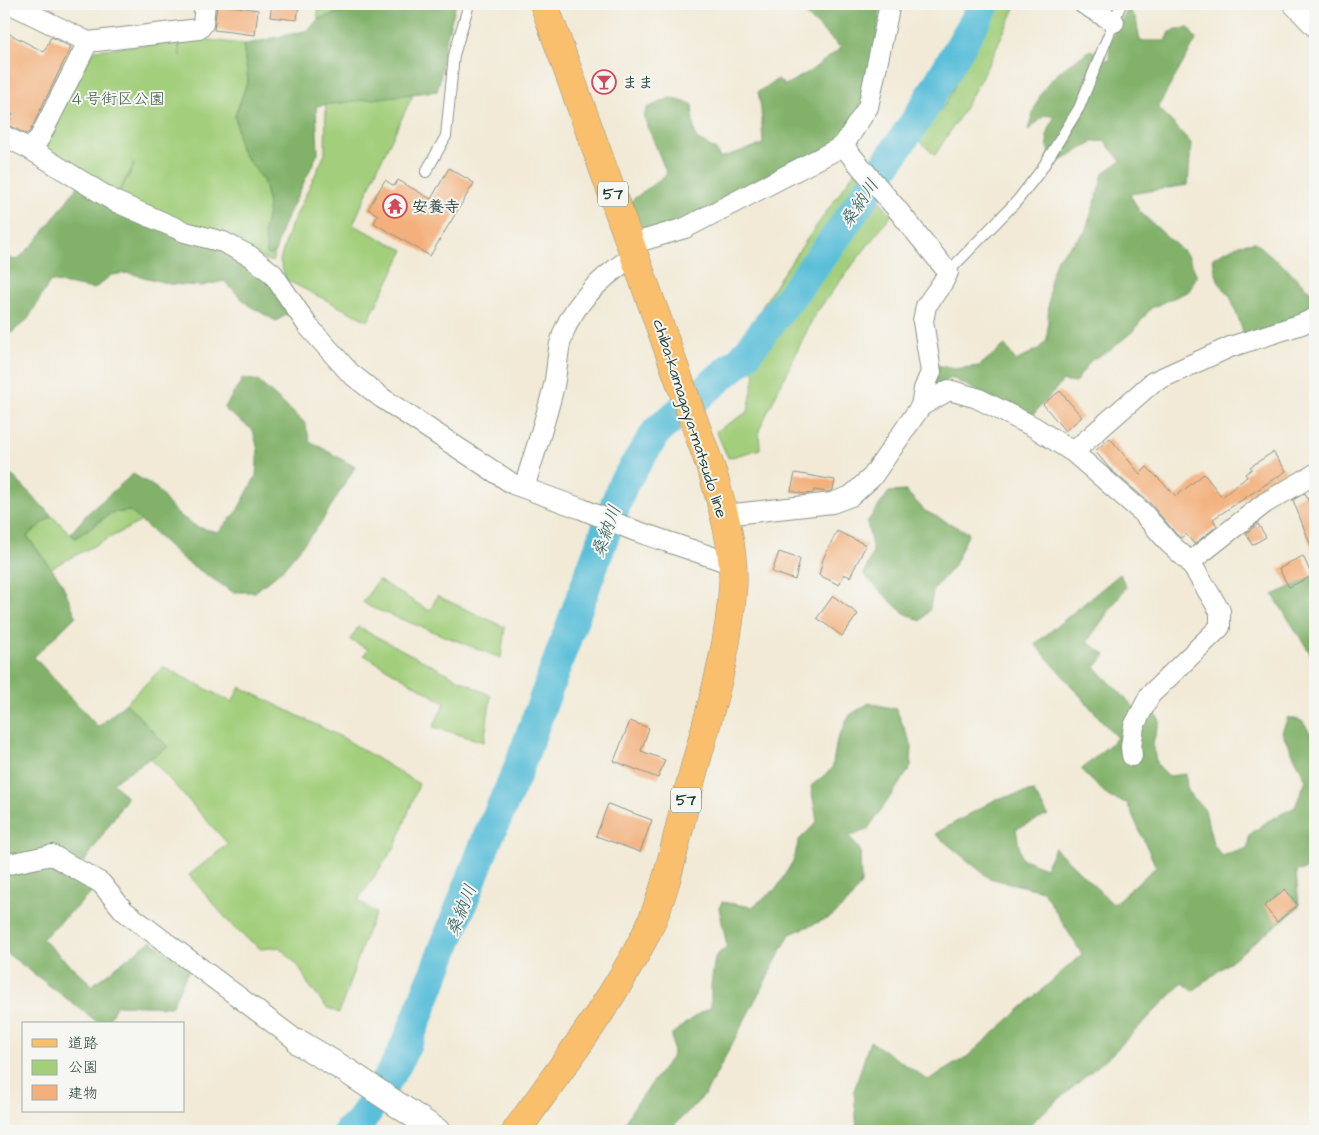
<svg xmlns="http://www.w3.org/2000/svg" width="1319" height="1135" font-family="'Architects Daughter','Klee One',sans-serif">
<rect width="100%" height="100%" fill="#f6f6f2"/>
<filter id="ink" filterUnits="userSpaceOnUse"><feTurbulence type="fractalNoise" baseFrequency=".02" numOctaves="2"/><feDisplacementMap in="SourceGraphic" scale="10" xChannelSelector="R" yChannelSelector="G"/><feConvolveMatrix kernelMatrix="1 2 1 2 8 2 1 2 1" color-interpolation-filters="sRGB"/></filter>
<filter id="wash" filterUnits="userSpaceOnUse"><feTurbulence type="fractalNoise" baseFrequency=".0096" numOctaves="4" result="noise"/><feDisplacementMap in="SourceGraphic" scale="20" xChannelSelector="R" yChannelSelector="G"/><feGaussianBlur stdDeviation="1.12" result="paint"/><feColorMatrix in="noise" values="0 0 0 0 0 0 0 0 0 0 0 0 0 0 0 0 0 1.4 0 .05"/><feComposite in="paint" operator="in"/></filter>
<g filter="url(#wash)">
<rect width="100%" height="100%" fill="#f2ead7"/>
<path fill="#a3cf7b" stroke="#618658" d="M318 4H368L318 19Z
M996 4H1017L988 65 962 113 935 155 917 139 946 103Z
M201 39 243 44 248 80 235 116 240 149 263 180 267 196 268 212 264 232 271 255 275 252 272 262 117 197 134 166 133 163V166L116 197 40 152 91 54 96 50 178 41 180 56 179 41Z
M414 93 378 167 353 225 404 250 368 321 286 280 280 261 289 230 325 154 326 104Z
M856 170 891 215 815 314 759 430 760 449 728 458 716 431 748 412 755 374 743 358 740 343 781 276Z
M130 511 142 521 51 568 27 536 52 516 75 538 93 527 111 513Z
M378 580 430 611 437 596 505 627 501 658 370 607 363 602Z
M358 627 491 696 484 742 433 727 445 703 364 655 368 649 350 640Z
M163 667 232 702 240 687 345 739 419 784 396 845 358 900 376 913 367 932 339 1013 326 1007 308 984 300 968 279 947 261 949 235 929 189 875 228 844 150 758 168 747 126 703Z"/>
<path fill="#82b26b" stroke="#507850" d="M368 4H456L444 47 440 79 437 91 316 106 318 153 282 228 275 252 271 255 267 254 264 232 268 212 267 196 263 180 240 149 235 116 248 80 243 44H247L309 30 318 19Z
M795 4H882L865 104 840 141 683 225 644 232 631 201 667 174 644 117 647 108 670 98 692 104 693 123 696 139 715 149 720 158 763 144 761 108 758 92 778 79 785 85 809 72 841 48Z
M1128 8 1136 19 1140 41H1166L1170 32 1188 27 1196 40 1158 107 1191 143 1188 185 1130 194 1139 211 1187 255 1197 275 1189 291 1151 308 1133 331 1109 351 1091 360 1075 383 1063 381 1030 418 952 378 933 387 937 365 954 369 979 366 1005 345 1016 361 1038 349 1047 340 1050 280 1057 258 1085 232 1099 190 1103 173 1121 161 1104 141 1092 142 1072 155 1057 162H1049L1047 135 1054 117 1045 115 1028 131C1039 85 1052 75 1091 50L1109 61 1110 40Z
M78 186 221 246 268 273 288 314 276 321 248 305 224 281 202 286 170 284 129 273 111 275 94 289 50 281 28 319 4 339V257L17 260 37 240Z
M1255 242 1288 270 1315 296V312L1246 340 1230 296 1220 285 1215 271 1213 258C1227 250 1239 243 1255 242Z
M243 378 258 381 305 423 310 441 355 467 320 524 283 569 255 592H233L184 560 130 511 111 513 75 538 71 533 87 514 133 474 156 488 176 513 197 527 218 532 236 513 256 476 258 450 253 430 224 409Z
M4 467 52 516 27 536 61 581 76 616 34 657 98 727 126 703 168 747 113 782 127 798 81 867 4 861Z
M906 491 925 511 969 533 953 567 933 590 930 609 921 621 901 611 864 575 873 551 867 522 889 492Z
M1120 574 1126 587 1087 642 1106 655 1095 667 1136 709 1148 702 1160 721 1153 742 1156 763 1169 776 1186 774 1187 791 1205 810 1213 844 1222 856 1248 848 1249 835 1268 821 1295 807 1306 780 1282 732 1288 717 1302 721 1312 735 1315 731V868L1296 871 1299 907 1193 991 1183 983 1113 1053 1024 1129 1029 1131H857L854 1091 870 1041 928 1080 968 1056 1082 954 1043 891 989 878 935 834 996 799 1033 791 1048 815 1016 829 1021 858 1045 868 1055 848 1113 904 1156 867 1127 803 1109 797 1081 770 1117 738 1035 644Z
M1315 576V661L1273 595Z
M869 703 896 709 912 746 911 767 867 830 849 836 860 850 861 884 849 901 831 917 790 934 705 1095 668 1131H620L632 1110 673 1055 672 1034 691 1019 711 1007V985L715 957 727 946 719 908 722 902 752 907 777 888 793 861 799 840 817 822 811 786 832 769 837 740 850 715Z
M52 860 99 886 42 939 92 985 151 941 189 969 171 1007 117 1005 106 1024H100L4 951V869Z"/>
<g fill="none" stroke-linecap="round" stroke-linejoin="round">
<path stroke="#5bbfd9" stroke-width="31" d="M349 1131 358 1126 396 1065 409 1038 488 837 516 775 623 484 657 431 743 358 836 237 919 116 985 4"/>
</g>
<g id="blocks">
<path fill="#f3b07c" d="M217 4 258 10 255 35 214 30Z
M272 4H299L297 20 270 17Z
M4 31 44 52 51 37 71 47 30 131 26 134 8 125 13 114 4 109Z
M449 168 474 183 430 256 374 223 378 215 368 209 385 180 394 186 398 180 431 199Z
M1060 391 1082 417 1065 431 1043 404Z
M1110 438 1140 474 1147 467 1176 496 1204 474 1222 497 1247 477 1245 474 1252 469 1250 467 1273 452 1286 471 1213 519 1217 526 1194 544 1186 534 1181 538 1177 535 1151 504 1109 468 1095 451Z
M795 473 835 480 833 490 827 492 814 490 813 493 804 494 791 491Z
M1305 493 1309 503 1312 502 1315 512 1314 554 1293 500Z
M1258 524 1266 537 1252 545 1246 533Z
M837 531 866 545 850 577 844 574 839 585 819 575 823 559Z
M779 552 800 559 795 580 772 572Z
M1303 556 1312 576 1289 587 1279 569 1286 565V564Z
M833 596 858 614 842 636 817 618Z
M630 721 649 728 641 751 665 760 658 778 614 761Z
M608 804 652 820 640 852 596 836Z
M1285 889 1298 905 1277 922 1264 906Z"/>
</g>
</g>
<g filter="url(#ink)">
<use href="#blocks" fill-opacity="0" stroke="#889486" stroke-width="1"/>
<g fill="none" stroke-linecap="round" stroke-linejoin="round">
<g stroke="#889486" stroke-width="12">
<path id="service" d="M426 172 446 136 454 55 469 4
M948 272 1017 201 1041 170 1079 108 1121 4"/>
</g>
<g stroke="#889486" stroke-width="22">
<path id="minor" d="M11 4 88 42 199 29 203 24 205 4
M1084 4 1114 22
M1293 4 1315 27
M4 136 28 148 114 201 185 232 223 242 250 256 273 274 308 326 350 373 382 398 513 484 582 509 633 530 721 560 733 566
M843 146 896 208 948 272 943 282 926 306 923 321 931 372 924 389 921 406
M28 148 39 139 88 42
M631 244 685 228 843 146 868 107 890 4
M1073 452 1153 382 1230 347 1302 324 1315 318
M524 488C534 454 546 420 554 385 557 372 557 357 560 344 569 305 603 276 635 255
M725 515 832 503 851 496 872 477 921 406 949 390 977 398 1034 427 1073 452 1142 512 1169 543 1190 562 1265 503 1315 474
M1132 756 1131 747 1134 726 1150 695 1220 627V611L1190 562
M4 865 52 855 101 883 124 911 300 1043"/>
</g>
<g stroke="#889486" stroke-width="27">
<path id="tertiary" d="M300 1043 347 1071 437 1131"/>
</g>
<g stroke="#889486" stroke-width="29">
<path id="primary" d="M516 1131C561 1068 610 1005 645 936 667 892 676 839 688 792 706 723 730 653 733 582 734 546 723 509 713 474L544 4"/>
</g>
<use href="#service" stroke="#fff" stroke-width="10"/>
<use href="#minor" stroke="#fff" stroke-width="20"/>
<use href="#tertiary" stroke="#fff" stroke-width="25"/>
<use href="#primary" stroke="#f9bf6d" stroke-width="28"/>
</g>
</g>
<defs>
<g id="bar-ring" transform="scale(1.25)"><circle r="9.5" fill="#f6f6f2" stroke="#d1495b" stroke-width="1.5"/><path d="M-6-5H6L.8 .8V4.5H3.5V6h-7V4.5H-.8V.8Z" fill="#d1495b"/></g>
<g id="temple-ring" transform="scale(1.25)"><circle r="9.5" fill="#f6f6f2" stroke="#d1495b" stroke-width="1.5"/><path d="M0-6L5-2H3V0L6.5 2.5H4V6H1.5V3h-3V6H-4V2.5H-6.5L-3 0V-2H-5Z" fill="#d1495b"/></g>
</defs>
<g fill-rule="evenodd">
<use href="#bar-ring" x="604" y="82"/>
<use href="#temple-ring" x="395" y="206"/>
</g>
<g text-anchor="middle" stroke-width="4" stroke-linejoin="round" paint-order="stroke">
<g fill="#f6f6f2" stroke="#60746d" stroke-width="1">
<rect x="598" y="181.5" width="30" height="25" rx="4"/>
<rect x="671" y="787.5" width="30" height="25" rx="4"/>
</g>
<g font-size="15" font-weight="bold" fill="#1f3d34">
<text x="613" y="199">57</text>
<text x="686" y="805">57</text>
</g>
<g font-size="16" font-weight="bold" fill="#1f3d34" stroke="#f6f6f2" text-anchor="start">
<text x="622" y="88">まま</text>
<text x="412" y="212">安養寺</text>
</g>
<g font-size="16" fill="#395a42" stroke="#f6f6f2">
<text x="117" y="104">４号街区公園</text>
</g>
<g font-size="16" fill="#1f3d34" stroke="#f6f6f2">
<text transform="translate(691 418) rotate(72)" y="6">chiba-kamagaya-matsudo line</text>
</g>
<g font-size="18" font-style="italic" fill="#2e5e5d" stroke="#f6f6f2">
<text transform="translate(859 203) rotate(-56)" y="6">桑納川</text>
<text transform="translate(606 531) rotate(-70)" y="6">桑納川</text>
<text transform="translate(461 910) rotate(-68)" y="6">桑納川</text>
</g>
</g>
<rect width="1319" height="1135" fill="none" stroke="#f6f6f2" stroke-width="20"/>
<rect x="22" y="1022" width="162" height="90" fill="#f6f6f2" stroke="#a0aca6"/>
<rect x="32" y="1039" width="25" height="8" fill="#f9bf6d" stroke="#a0aca6"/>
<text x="68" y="1048" font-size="15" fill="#1f3d34">道路</text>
<rect x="32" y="1060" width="25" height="15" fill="#a3cf7b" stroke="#a0aca6"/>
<text x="68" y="1072" font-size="15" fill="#1f3d34">公園</text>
<rect x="32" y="1085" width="25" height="15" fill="#f3b07c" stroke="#a0aca6"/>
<text x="68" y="1098" font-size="15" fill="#1f3d34">建物</text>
</svg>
